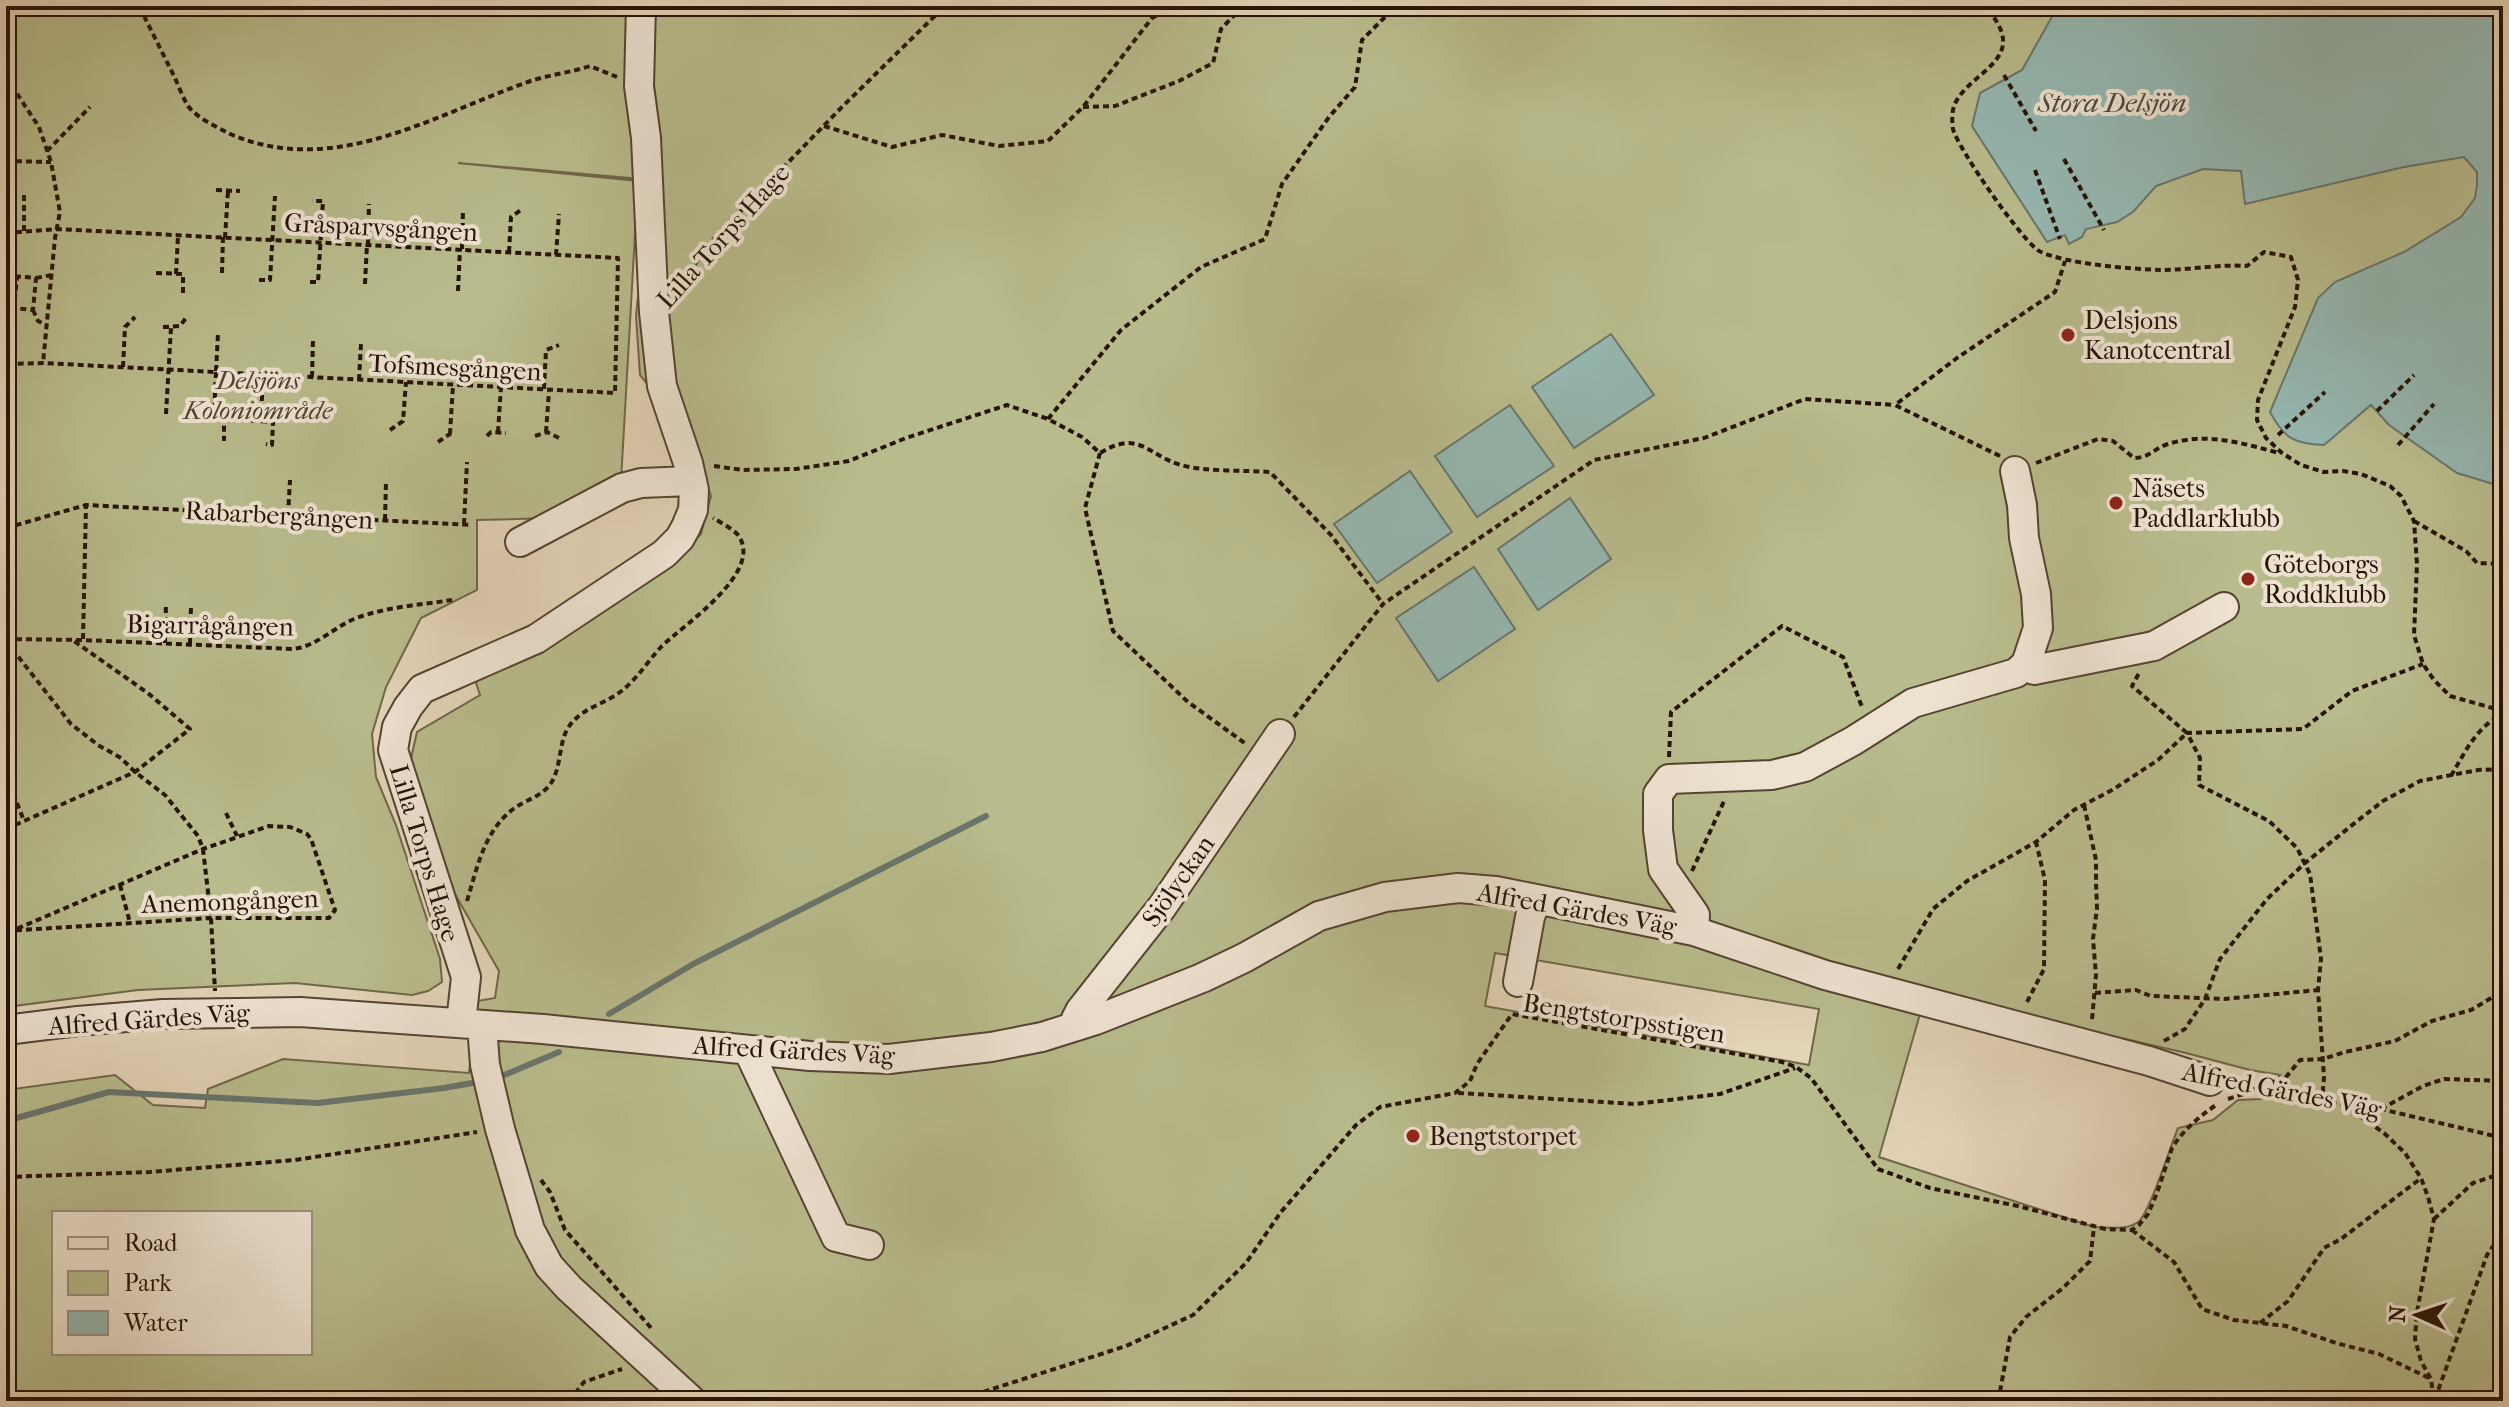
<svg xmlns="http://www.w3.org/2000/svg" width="2509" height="1407" font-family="'IM FELL French Canon',serif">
<rect width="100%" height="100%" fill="#e3d3b7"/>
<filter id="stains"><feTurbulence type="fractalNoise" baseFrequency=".0025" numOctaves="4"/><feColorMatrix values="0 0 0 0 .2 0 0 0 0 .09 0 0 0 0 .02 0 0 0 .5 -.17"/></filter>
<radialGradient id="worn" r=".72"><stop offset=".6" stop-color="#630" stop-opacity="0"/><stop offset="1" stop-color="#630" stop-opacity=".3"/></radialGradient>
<path fill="#b8bb8c" stroke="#6f6748" stroke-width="2" fill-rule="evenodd" d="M6 6H2503V1401H6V1090L115 1075 153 1105 205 1108 208 1089 283 1059 469 1073 477 1001 495 998 499 971 448 882 410 763 417 732 480 695 473 674 573 626 624 597 674 562 701 534 711 496 689 435 640 375 636 316 643 247 641 179 458 163 638 181 621 481 554 518 477 520V590L421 618 386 687 372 734 376 777 396 825 415 883 440 959 442 982 428 991 412 995 295 983 138 990 6 1007ZM1495 953 1819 1009 1809 1065 1485 1006ZM1926 993 2186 1053 2250 1070 2280 1075 2262 1099 2238 1100 2213 1120 2178 1128C2171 1145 2149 1214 2138 1222 2126 1231 2108 1227 2094 1227L1879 1157ZM54 1213H310V1353H54Z"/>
<path fill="#95b7b0" stroke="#69756c" stroke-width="2" d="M2058 6H2503V487L2457 473 2389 425 2371 405 2324 445C2294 444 2284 438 2270 412L2318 298 2335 282 2404 252 2461 217 2475 198 2477 185V172L2464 157 2404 167 2245 204 2241 171 2203 169 2156 186 2133 212 2117 222 2086 229 2082 237 2069 244 2065 235 2047 242 1972 126 1980 93 2022 70Z
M1611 334 1654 395 1574 448 1532 387Z
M1510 405 1554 466 1477 517 1435 456Z
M1410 471 1452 532 1377 583 1334 524Z
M1570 498 1611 559 1538 610 1498 549Z
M1474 567 1515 629 1438 681 1396 618Z"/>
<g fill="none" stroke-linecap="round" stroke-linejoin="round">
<path stroke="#69756c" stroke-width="6" d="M609 1014 695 963 986 816
M497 1078 559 1052
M6 1121 109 1092 318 1103 444 1088 478 1082"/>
<g stroke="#554332" stroke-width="32">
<path id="minor" d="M520 542 622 488 641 483 691 481
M2026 664 2034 670 2154 646 2224 607
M1694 931 1695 915 1663 869 1658 830V794L1669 779 1772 775 1805 767 1853 741 1913 703 2016 673 2026 664 2038 628 2036 594 2024 538 2022 505 2015 471
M1518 982 1530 917 1536 900
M461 1023 466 977 393 750 397 727 408 707 422 689 536 639 664 554 680 538 686 527 693 510 694 490 688 463 662 386 654 312 646 138 639 86 641 6
M482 1025 485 1065 500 1129 530 1230 549 1266 569 1288 692 1401
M1077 1026 1076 1019 1080 1011 1162 907 1280 734
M6 1030 78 1021 163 1014 300 1012 543 1029 810 1056 889 1059 991 1047 1042 1037 1096 1020 1202 978 1244 958 1319 916 1385 897 1458 888 1496 891 1694 931 1825 975 2149 1061 2210 1081
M748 1050 836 1237 869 1245"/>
</g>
<path stroke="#261305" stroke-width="4" stroke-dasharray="6 4" stroke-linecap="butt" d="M143 6 145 18C155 38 165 58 175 78 179 87 183 98 188 106 197 118 215 126 228 133 331 179 430 117 525 83 546 75 569 73 590 66L617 77
M1978 6C1989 10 1994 16 1999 26 2019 65 1960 77 1953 110 1952 115 1952 124 1953 129 1957 147 2025 246 2041 252 2068 264 2130 269 2161 270 2190 270 2218 264 2247 266L2264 252 2291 257 2298 280 2295 307 2258 400 2257 420 2266 438 2282 453 2301 465 2324 472 2343 471 2361 474 2390 486 2401 496 2414 521 2417 564 2414 635 2423 664 2434 680 2450 696 2503 711
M2004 75 2036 131
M6 77 39 127 51 162 60 212 55 238 43 363
M1083 107 1115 106 1179 81 1213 63 1221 29 1243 6
M824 126 892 147 942 135 999 146 1048 141 1083 107 1152 18 1178 6
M47 151 90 107
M2064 159 2104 230
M6 161 51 162
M2035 170 2060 239
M216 190 240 191
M24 195V232
M6 233 58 229 618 258 615 393 43 363 6 364
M225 238 228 191
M6 244 7 233
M368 245 369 204
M462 249 463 210
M509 252 511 217 521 210
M556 255 559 214
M6 272 13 276 36 278 33 310 14 308 17 277
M156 273 183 274V293
M222 273 223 237
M176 274 178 236
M36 278 52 275
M259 280H270L275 196
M310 282H318L323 201H312
M365 284 367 244
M678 289 708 245 841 108 945 6
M458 291 460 249
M33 310 38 321 46 325
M163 327 180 326 186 318
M123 367 125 327 135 317
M216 371 218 334
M216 372 214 416 224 421V441
M312 377 313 340
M359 380 361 344
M544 389 546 350 559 345
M2377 411 2414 375
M166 414 171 328
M1048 419 1121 330 1201 267 1265 239 1282 184 1329 117 1355 87 1362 40 1396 6
M241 420 273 422 272 445 266 444
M199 421 214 416
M261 421 263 374
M390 430 403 421 406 382
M498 432 501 387
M546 432 549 391
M450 434 453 385
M2278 435 2325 392
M487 436 491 432 506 433
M535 436 547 432 559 438
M438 442 450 434 455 435
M2398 445 2434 404
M1100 453 1085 508 1113 631 1188 702 1246 744
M2000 456 1895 405 1957 358 2055 292 2065 261
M2036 463 2098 439 2113 441 2134 458C2149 458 2155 448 2168 444 2206 432 2242 443 2279 453
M714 466 743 470 796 469 849 461 906 438 1007 405 1048 419 1082 437 1100 453C1139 429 1147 455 1181 465 1205 472 1244 470 1270 472L1331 535 1383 604
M288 515 290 480
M385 520 386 481
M2414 521 2466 551 2477 563 2503 564
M464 524 467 462
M6 528 86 505 472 525
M6 639 83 640 293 649C317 646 333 628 354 619 384 607 420 605 452 600
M83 639 86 505
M6 641 71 724 98 745 121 758 135 772 165 795 198 836 203 849 211 918 215 991
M165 643 166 603
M190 644 191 604
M1294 717 1383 604 1594 460 1704 438 1805 399 1895 405
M1669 757 1671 712 1782 626 1843 657 1862 707
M6 775 24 821
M2451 776C2465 752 2477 726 2503 714
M2084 805 2096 860V883L2097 908 2093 939 2096 975 2092 1020
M226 813 237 836
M6 829 135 772 190 729 149 694 74 641
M1692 871 1725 799
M120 885 130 923
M467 901C477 868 484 832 512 810 523 801 538 798 548 787 563 770 557 742 570 725 583 707 609 703 625 688 639 676 649 660 661 647 683 625 765 572 738 535 733 529 720 522 713 518
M6 931 211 918H329L335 910 311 839 307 834 290 827 269 826 203 849 14 930
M1898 969 1933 909 1967 881 2036 842 2074 810 2114 789 2158 760 2187 733 2132 686 2139 673
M2095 993 2136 990 2151 996 2224 999 2318 990
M2027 1002 2044 969 2045 880 2036 842
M2164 1041 2185 1029 2205 999 2220 959 2267 899 2305 863 2356 822 2383 801 2420 781 2478 770 2503 769
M2232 1085 2322 1102 2381 1109 2503 1138
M1458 1093 1635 1104 1720 1094 1795 1068
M2273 1093 2300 1060 2323 1059 2345 1052 2395 1041 2432 1021 2471 1010 2503 991
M2228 1099 2256 1090
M2322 1102 2324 1077 2318 990 2321 959 2310 874 2297 848 2269 821 2199 785 2200 758 2187 733 2303 729 2352 691 2423 664
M2343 1104 2384 1133 2405 1153 2421 1178 2428 1197 2434 1219 2417 1312 2415 1339 2421 1361 2431 1379 2434 1401
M2381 1109 2423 1086 2444 1079 2503 1081
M6 1177 150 1172 295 1160 477 1132
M541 1180 550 1192 565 1230 652 1329
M2434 1219 2473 1183 2503 1173
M2132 1230 2174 1262 2202 1309 2234 1320 2286 1326 2336 1343 2379 1354 2431 1379
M2260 1323 2288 1301 2324 1248 2341 1239 2420 1179
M2435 1399 2487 1255 2503 1232
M569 1401 584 1382 622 1369
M955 1401 1126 1346 1193 1315 1246 1263 1281 1212 1356 1125 1380 1107 1455 1093 1470 1081 1477 1064 1512 1014 1782 1062 1796 1067 1811 1078 1878 1169 1930 1188 2018 1206 2105 1229 2132 1230 2139 1225 2148 1214 2157 1193 2172 1148C2184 1129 2199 1117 2216 1105
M2000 1401 1999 1397 2010 1337 2026 1317 2063 1288 2090 1261 2094 1227"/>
<use href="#minor" stroke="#ede2d0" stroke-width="28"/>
</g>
<g fill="#8f2418" stroke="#ede2d0" stroke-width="3">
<circle cx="2068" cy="335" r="8"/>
<circle cx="2116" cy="503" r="8"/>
<circle cx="2248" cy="579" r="8"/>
<circle cx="1413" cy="1136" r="8"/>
</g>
<g text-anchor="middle" stroke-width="8" stroke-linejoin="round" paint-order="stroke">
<g font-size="26" fill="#261305" stroke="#ede2d0">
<text transform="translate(381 227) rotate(3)" y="9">Gråsparvsgången</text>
<text transform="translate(723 236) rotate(-48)" y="9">Lilla Torps Hage</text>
<text transform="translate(455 367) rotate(3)" y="9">Tofsmesgången</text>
<text transform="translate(279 515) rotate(3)" y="9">Rabarbergången</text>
<text transform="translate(210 625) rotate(1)" y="9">Bigarrågången</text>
<text transform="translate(425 853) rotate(73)" y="9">Lilla Torps Hage</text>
<text transform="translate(1178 881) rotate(-55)" y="9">Sjölyckan</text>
<text transform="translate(230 901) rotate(-2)" y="9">Anemongången</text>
<text transform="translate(1577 909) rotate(10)" y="9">Alfred Gärdes Väg</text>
<text transform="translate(1624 1018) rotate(9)" y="9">Bengtstorpsstigen</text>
<text transform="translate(149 1019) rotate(-4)" y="9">Alfred Gärdes Väg</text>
<text transform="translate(794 1050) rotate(3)" y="9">Alfred Gärdes Väg</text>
<text transform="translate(2282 1090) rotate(11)" y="9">Alfred Gärdes Väg</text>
</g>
<g font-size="26" fill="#261305" stroke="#ede2d0" text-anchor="start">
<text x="2084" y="329">Delsjons<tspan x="2084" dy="30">Kanotcentral</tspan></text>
<text x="2132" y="497">Näsets<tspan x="2132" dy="30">Paddlarklubb</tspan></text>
<text x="2264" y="573">Göteborgs<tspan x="2264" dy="30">Roddklubb</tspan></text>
<text x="1429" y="1145">Bengtstorpet</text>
</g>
<g font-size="26" font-style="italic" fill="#52452e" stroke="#ede2d0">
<text x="258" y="389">Delsjöns<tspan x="258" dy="30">Koloniområde</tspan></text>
</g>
<g font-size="28" font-style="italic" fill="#4d4c41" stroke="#ede2d0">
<text x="2112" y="112">Stora Delsjön</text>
</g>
</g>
<rect width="2509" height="1407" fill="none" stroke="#e3d3b7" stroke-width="32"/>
<rect x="8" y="8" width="2493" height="1391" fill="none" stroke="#261305" stroke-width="4"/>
<rect x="16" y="16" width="2477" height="1375" fill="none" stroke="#261305" stroke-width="2"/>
<rect x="52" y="1211" width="260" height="144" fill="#ede2d0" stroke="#9d8f7f" stroke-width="2"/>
<rect x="68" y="1237" width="40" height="12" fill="#ede2d0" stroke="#9d8f7f" stroke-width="2"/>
<text x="124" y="1251" font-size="24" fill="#261305">Road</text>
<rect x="68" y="1271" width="40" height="24" fill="#b8bb8c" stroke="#9d8f7f" stroke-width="2"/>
<text x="124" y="1291" font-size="24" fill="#261305">Park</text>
<rect x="68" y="1311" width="40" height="24" fill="#95b7b0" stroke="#9d8f7f" stroke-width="2"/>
<text x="124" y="1331" font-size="24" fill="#261305">Water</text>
<g transform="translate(2417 1315) rotate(273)" stroke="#ede2d0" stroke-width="6" paint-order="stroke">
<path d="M0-6L14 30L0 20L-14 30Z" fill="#261305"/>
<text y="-12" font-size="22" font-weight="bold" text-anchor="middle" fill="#261305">N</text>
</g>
<rect width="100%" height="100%" filter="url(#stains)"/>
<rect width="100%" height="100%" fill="url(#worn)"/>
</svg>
